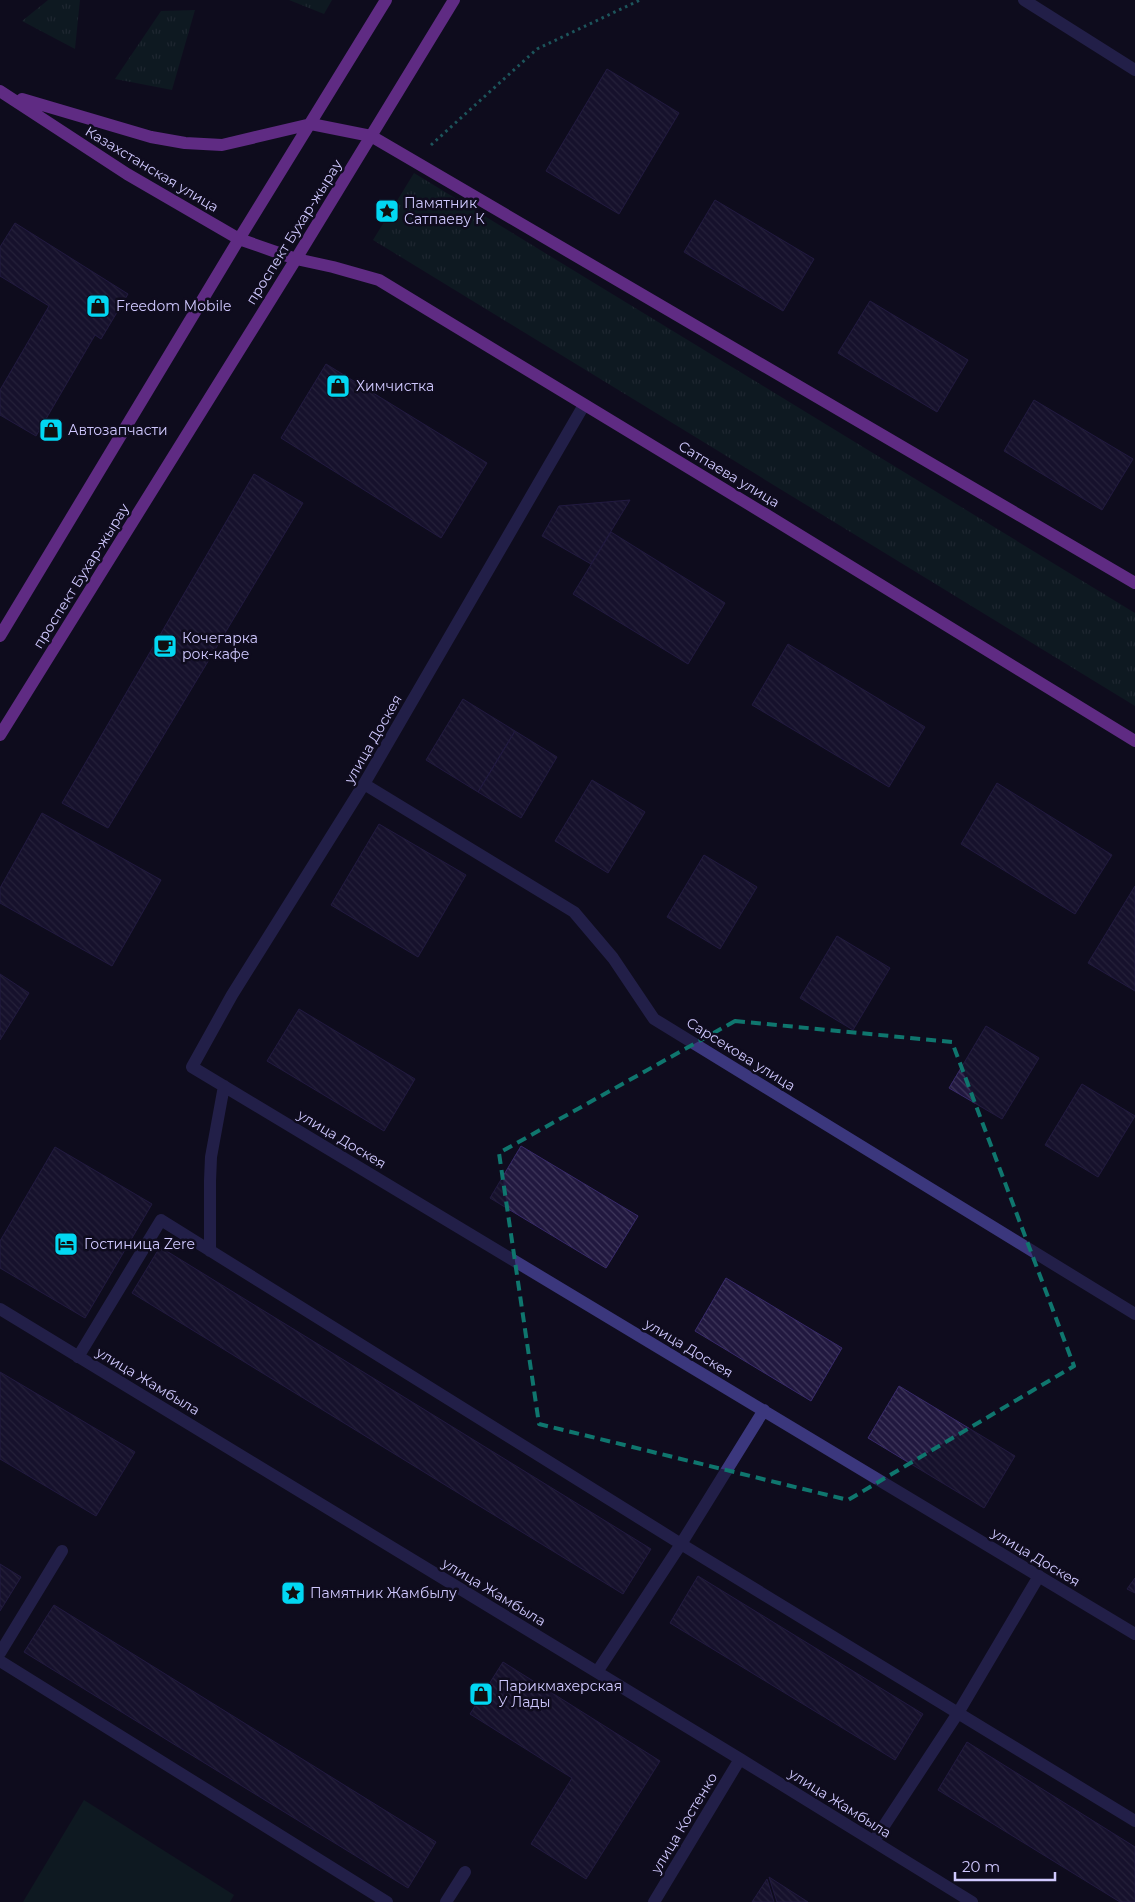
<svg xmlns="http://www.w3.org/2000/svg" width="1135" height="1902" font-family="Montserrat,sans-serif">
<defs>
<pattern id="grass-tufts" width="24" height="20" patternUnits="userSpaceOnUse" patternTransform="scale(1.25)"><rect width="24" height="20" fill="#0f2827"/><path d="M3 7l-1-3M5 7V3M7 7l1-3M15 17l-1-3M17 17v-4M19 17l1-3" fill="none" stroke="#314647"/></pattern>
<pattern id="building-back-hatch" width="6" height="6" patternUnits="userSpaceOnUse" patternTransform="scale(1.25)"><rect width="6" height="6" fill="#21183f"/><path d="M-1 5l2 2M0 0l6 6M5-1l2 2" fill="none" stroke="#40385c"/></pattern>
</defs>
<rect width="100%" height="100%" fill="#0f0c1e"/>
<path fill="url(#grass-tufts)" d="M48 0H80L75 49 22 21Z
M289 0H332L324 14Z
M195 10 172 90 115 79 161 11Z
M414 173 1135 613V706L373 240Z"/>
<path fill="#0f2827" d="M84 1800 234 1895 230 1902H23Z"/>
<path fill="url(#building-back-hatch)" stroke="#382a6a" d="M607 69 679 113 619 214 546 171Z
M715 200 814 259 783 311 684 252Z
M15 223 128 294 101 339 95 335 36 436 0 415V390L49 306 0 276V247Z
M870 301 968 360 937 412 838 353Z
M326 364 487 463 441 538 281 438Z
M1034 400 1133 459 1102 510 1004 451Z
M254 474 303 503 108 828 62 803Z
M630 500 591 564 542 536 559 506Z
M611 532 725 603 688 664 573 594Z
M788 644 925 727 889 787 752 705Z
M463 699 515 731 478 792 426 760Z
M515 731 557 757 521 818 478 792Z
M592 780 645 812 608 873 555 841Z
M997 783 1112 855 1075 914 961 844Z
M42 813 161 880 112 966 0 903V888Z
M379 824 466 875 418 957 331 905Z
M704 855 757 887 720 949 667 917Z
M1135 886V991L1088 963Z
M837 936 890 968 853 1030 800 998Z
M0 974 29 993 0 1040Z
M299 1009 415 1079 384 1131 267 1061Z
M986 1026 1039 1058 1002 1119 949 1088Z
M1082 1084 1135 1116 1098 1177 1045 1145Z
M521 1146 638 1216 606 1268 490 1198Z
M55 1147 152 1204 85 1318 0 1268V1241Z
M160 1247 651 1549 623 1594 132 1293Z
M726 1278 842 1348 811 1401 695 1331Z
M0 1372 135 1452 96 1516 0 1459Z
M899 1386 1015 1456 984 1508 868 1438Z
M0 1564 21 1577 0 1611Z
M698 1576 923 1714 895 1760 670 1623Z
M1135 1578V1593L1127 1589Z
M54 1605 436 1842 408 1888 24 1652Z
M503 1662 660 1761 586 1879 531 1844 572 1778 470 1714Z
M967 1742 1135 1847V1902H1120L938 1790Z
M769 1877 808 1902H777Z
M767 1879 774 1902H752Z"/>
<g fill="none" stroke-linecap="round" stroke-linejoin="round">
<path stroke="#2eaea8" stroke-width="3" stroke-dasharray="2.5 4" stroke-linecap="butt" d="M431 145 537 49 640 0"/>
<path stroke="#3b377d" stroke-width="12" d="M1024 0 1135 70
M584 405 364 784 232 995 192 1067 1135 1634
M364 784 574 912 613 958 654 1019 1135 1314
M210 1251V1181L211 1157 224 1086
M0 1309 740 1759 972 1902
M78 1357 161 1220 681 1544 1135 1821
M0 1653 62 1551
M0 1661 387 1902
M597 1672 681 1544 764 1410
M874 1841 958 1713 1039 1576
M446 1902 465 1872
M654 1902 740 1759"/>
<path stroke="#c051fe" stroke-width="12" d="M0 91 127 174 239 239 296 259 333 267 379 280 765 514 1135 741
M22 99 151 137 185 143 222 145 311 124 371 136 1135 583
M0 636 239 239 386 0
M0 735 296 259 454 0"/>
</g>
<path d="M0 0H1135V1902H0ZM735 1021 952 1042 1074 1366 848 1500 539 1424 499 1153Z" fill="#0f0c1e" fill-opacity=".55" fill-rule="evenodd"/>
<path fill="none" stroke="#0f766e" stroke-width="4" stroke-dasharray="10 6" stroke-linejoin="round" d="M735 1021 952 1042 1074 1366 848 1500 539 1424 499 1153Z"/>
<defs>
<g id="sight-square" transform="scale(1.25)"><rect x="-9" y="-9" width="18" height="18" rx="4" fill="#02d7f2" stroke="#0f0c1e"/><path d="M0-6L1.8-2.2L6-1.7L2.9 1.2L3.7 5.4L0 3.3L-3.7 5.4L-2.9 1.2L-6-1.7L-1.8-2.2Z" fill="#111"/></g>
<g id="shop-square" transform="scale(1.25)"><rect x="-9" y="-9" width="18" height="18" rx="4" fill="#02d7f2" stroke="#0f0c1e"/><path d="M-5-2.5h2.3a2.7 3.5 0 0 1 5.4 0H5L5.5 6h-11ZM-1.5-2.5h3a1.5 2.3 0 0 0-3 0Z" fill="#111"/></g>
<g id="cafe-square" transform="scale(1.25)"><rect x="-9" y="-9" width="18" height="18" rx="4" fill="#02d7f2" stroke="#0f0c1e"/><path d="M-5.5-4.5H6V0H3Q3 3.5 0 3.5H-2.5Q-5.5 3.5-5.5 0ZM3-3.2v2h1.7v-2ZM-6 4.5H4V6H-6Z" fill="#111"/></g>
<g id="hotel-square" transform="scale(1.25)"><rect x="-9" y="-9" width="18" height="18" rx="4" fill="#02d7f2" stroke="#0f0c1e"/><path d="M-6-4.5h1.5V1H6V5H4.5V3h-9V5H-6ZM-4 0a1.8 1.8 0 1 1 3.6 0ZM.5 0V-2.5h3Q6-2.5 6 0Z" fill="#111"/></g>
</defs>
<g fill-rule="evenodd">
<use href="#sight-square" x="387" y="211"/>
<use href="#shop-square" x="98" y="306"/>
<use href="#shop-square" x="338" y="386"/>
<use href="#shop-square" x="51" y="430"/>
<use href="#cafe-square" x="165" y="646"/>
<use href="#hotel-square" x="66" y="1244"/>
<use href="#sight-square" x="293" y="1593"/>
<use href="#shop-square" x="481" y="1694"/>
</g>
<g text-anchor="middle" stroke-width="5" stroke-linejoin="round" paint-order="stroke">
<g font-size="14" fill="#d0c9ff" stroke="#0f0c1e">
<text transform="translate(152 169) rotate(31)" y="5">Казахстанская улица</text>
<text transform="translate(294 232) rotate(-58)" y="5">проспект Бухар-жырау</text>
<text transform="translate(729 474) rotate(31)" y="5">Сатпаева улица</text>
<text transform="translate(81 576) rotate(-58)" y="5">проспект Бухар-жырау</text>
<text transform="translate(373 739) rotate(-60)" y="5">улица Доскея</text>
<text transform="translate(741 1054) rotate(32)" y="5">Сарсекова улица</text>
<text transform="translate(342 1139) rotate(31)" y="5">улица Доскея</text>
<text transform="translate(689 1348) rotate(31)" y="5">улица Доскея</text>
<text transform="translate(148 1381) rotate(31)" y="5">улица Жамбыла</text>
<text transform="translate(1036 1557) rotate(31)" y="5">улица Доскея</text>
<text transform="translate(494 1592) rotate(31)" y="5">улица Жамбыла</text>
<text transform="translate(840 1803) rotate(32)" y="5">улица Жамбыла</text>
<text transform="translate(684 1823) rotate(-59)" y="5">улица Костенко</text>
</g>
<g font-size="14" fill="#d0c9ff" stroke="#0f0c1e" text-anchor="start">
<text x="404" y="208">Памятник<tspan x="404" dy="16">Сатпаеву К</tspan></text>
<text x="116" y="311">Freedom Mobile</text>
<text x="356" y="391">Химчистка</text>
<text x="68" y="435">Автозапчасти</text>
<text x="182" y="643">Кочегарка<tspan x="182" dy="16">рок-кафе</tspan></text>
<text x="84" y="1249">Гостиница Zere</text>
<text x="310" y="1598">Памятник Жамбылу</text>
<text x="498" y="1691">Парикмахерская<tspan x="498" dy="16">У Лады</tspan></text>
</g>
</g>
<path d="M955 1872v8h100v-8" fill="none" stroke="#d0c9ff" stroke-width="2.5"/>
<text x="962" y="1872" font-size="15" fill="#d0c9ff" stroke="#0f0c1e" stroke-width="4" paint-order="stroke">20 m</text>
</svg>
